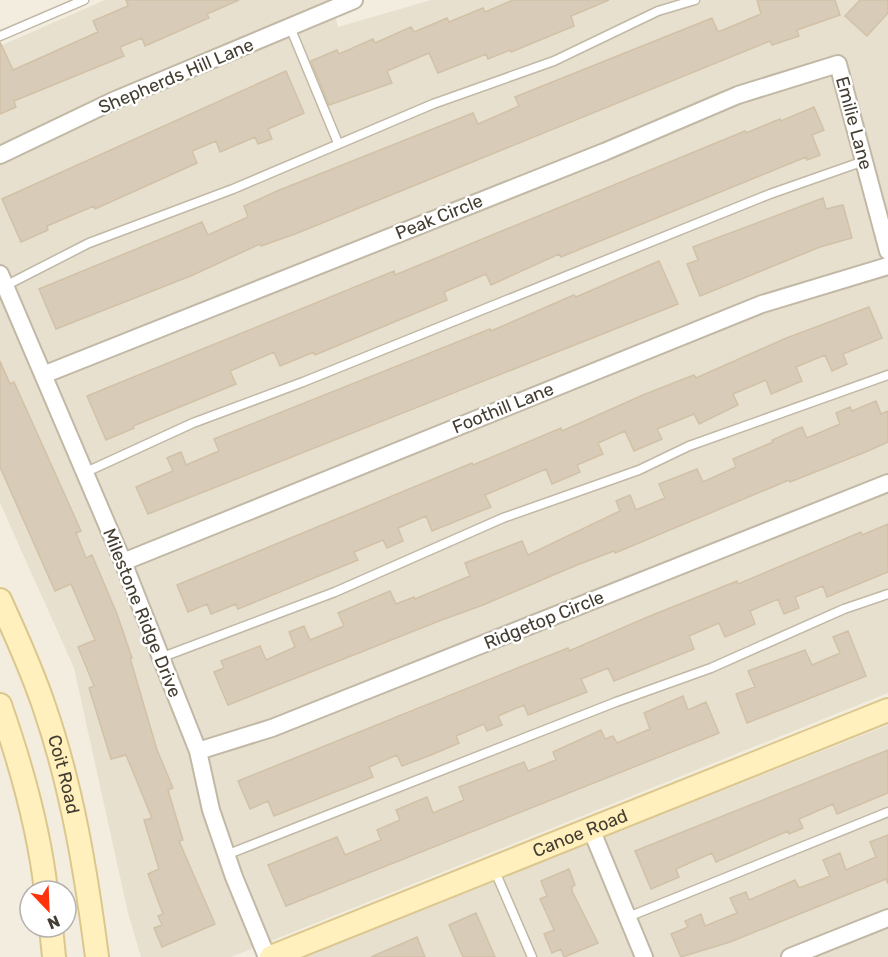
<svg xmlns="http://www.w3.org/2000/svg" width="888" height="957" font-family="Rubik,sans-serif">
<rect width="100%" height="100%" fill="#f3ede0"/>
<path fill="#e7e0ce" d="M105 0H331L338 27 431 0H888V693L231 957H141L128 913 74 668 0 503V46Z
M888 725V957H304Z"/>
<path fill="#d8ccb8" stroke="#d1c1a7" stroke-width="1.5" d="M126 0H239L207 14 209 18 145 46 142 38 120 47 124 56 14 101 16 107 0 114V42L13 70 98 32 93 21 128 6Z
M513 0H609L571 16 574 26 511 52 510 50 488 59 486 54 438 73 429 53 387 71 392 83 329 105 311 61 337 50 339 54 373 39 375 43 411 27 414 32 447 18 449 22 483 8 485 12Z
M757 0H835L840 15 797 30 799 36 772 45 770 41 295 234 261 246 260 244 193 275 56 329 39 289 202 222 208 235 248 217 244 206 277 191 473 113 478 124 519 106 515 97 712 18 718 32 761 14Z
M860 0H888V13L867 36 845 16Z
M286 71 304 113 268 129 272 139 258 144 255 137 220 152 216 141 192 151 197 163 95 209 94 206 47 226 48 230 21 242 2 199Z
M814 107 824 130 812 135 820 155 807 160 806 157 561 257 559 254 491 285 486 274 444 292 447 300 315 355 314 352 280 366 274 352 230 371 236 384 133 426 134 428 106 440 87 396 394 271 395 275 745 131 746 133 780 119 781 121Z
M823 198 826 209 843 205 852 238 820 247 700 296 687 264 698 260 693 247Z
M659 261 678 304 148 514 136 487 173 471 167 458 181 452 186 465 219 451 214 439 490 329 491 331 574 295 576 297Z
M869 307 882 338 843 354 847 364 832 371 825 355 796 367 802 381 771 394 766 380 733 394 738 405 699 424 694 414 657 429 662 439 634 451 625 431 598 443 603 454 577 465 580 472 552 484 546 469 485 495 491 507 432 531 426 516 398 528 403 541 387 548 383 540 354 552 358 560 238 609 236 604 211 614 207 604 188 612 177 585 472 463 473 465 561 428 562 431 643 395 694 375 696 378 784 339Z
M0 361 10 384 14 382 68 502 81 531 76 533 86 558 92 555 117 614 132 658H130L157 750 173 788 168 790 183 840 179 841 215 924 162 947 154 928 162 925 158 916 163 914 148 874 159 869 144 820 152 818 126 755 111 759 89 688 94 686 78 647 95 640 71 584 55 591 0 467Z
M876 401 881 414 888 411V442L868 451 790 482 789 480 615 553 614 551 577 565 483 605 439 621 228 705 214 672 224 668 221 661 260 646 266 660 295 647 289 632 304 626 310 640 344 626 338 613 390 591 396 604 414 597 415 599 470 576 465 563 522 541 528 555 620 511 616 501 630 495 636 510 665 498 659 484 697 469 703 482 736 467 733 459 773 442 772 440 802 427 807 438 840 424 836 413 850 407 852 411Z
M888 524V572L827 597 823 586 795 597 799 608 784 614 778 599 750 611 755 624 725 637 719 623 689 636 694 649 614 681 608 668 581 679 587 692 528 715 524 705 498 716 502 725 487 731 484 724 456 736 459 743 431 755 402 766 397 755 369 767 373 777 274 816 268 801 250 809 238 781 525 665 568 648 569 651 650 616 737 581 738 584 861 532 862 535Z
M848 631 866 676 747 723 736 694 755 687 748 671 805 650 812 665 840 653 833 637Z
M683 696 688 710 706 702 719 733 286 906 268 865 337 837 345 855 381 840 377 830 400 820 396 810 427 797 433 813 464 800 459 787 524 762 528 771 556 760 553 752 601 730 605 739 613 736 617 743 650 729 644 713Z
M888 750V793L837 814 833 804 799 819 803 828 789 834 788 831 716 862 712 853 676 869 679 877 651 889 635 851Z
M888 835V884L886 879 730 942 681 957 671 934 688 927 685 921 701 914 705 926 737 913 730 898 746 892 749 900 795 880 799 888 830 876 823 860 840 853 846 870 876 857 870 842Z
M569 869 575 885 572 887V891L598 943 564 957 561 949 552 953 544 934 554 930 540 899 547 896 541 881Z
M476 913 495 957H463L449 925Z
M417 937 425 957H371Z"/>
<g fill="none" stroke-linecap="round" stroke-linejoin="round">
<g stroke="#c1b8a5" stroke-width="11">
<path id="lane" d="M290 27 338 143
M0 36 84 0
M5 286 89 243 233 189 433 104 554 61 658 11 695 0
M84 473 193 423 303 382 770 194 864 161
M160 658 335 592 503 518 639 470 689 446 888 375
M226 855 616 702 711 668 844 609 888 594
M494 869 532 957
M628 917 888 812"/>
</g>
<g stroke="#c1b8a5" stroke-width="20">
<path id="street" d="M0 155 113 101 354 0
M0 274 123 562 198 751 211 810 234 877 267 957
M43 375 604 152 738 95 838 64 888 251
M123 562 762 304 888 266
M198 751 272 728 888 483
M591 829 644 957
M790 957 888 918"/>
</g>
<g stroke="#dbc78c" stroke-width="26">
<g id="secondary">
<path id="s1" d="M0 600C16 635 32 670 44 706 72 787 86 872 97 957"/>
<path d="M0 705C21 765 39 828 46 891"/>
<path d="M51 927 54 957"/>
<path id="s2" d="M271 957 888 710"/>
</g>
</g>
<use href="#lane" stroke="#fff" stroke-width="8"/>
<use href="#street" stroke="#fff" stroke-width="16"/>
<use href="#secondary" stroke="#fff0be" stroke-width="22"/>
</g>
<g text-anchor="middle" stroke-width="5" stroke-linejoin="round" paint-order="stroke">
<g font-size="18" fill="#443d31" stroke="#fff">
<text transform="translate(176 76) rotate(-23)" y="6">Shepherds Hill Lane</text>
<text transform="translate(854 123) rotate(75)" y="6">Emilie Lane</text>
<text transform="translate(439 217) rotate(-22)" y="6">Peak Circle</text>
<text transform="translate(503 408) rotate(-22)" y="6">Foothill Lane</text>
<text transform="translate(142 613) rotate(68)" y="6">Milestone Ridge Drive</text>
<text transform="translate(544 620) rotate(-22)" y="6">Ridgetop Circle</text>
<text dy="6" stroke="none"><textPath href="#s1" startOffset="186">Coit Road</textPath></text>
<text dy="6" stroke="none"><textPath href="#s2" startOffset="333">Canoe Road</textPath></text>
</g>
</g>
<g transform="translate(48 909) rotate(157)"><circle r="28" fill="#ffffff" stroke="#b4b1ad" stroke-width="1.5"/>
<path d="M0-4.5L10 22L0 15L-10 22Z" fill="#ff330b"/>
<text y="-9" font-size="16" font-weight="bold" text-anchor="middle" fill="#443d31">N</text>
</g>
</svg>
